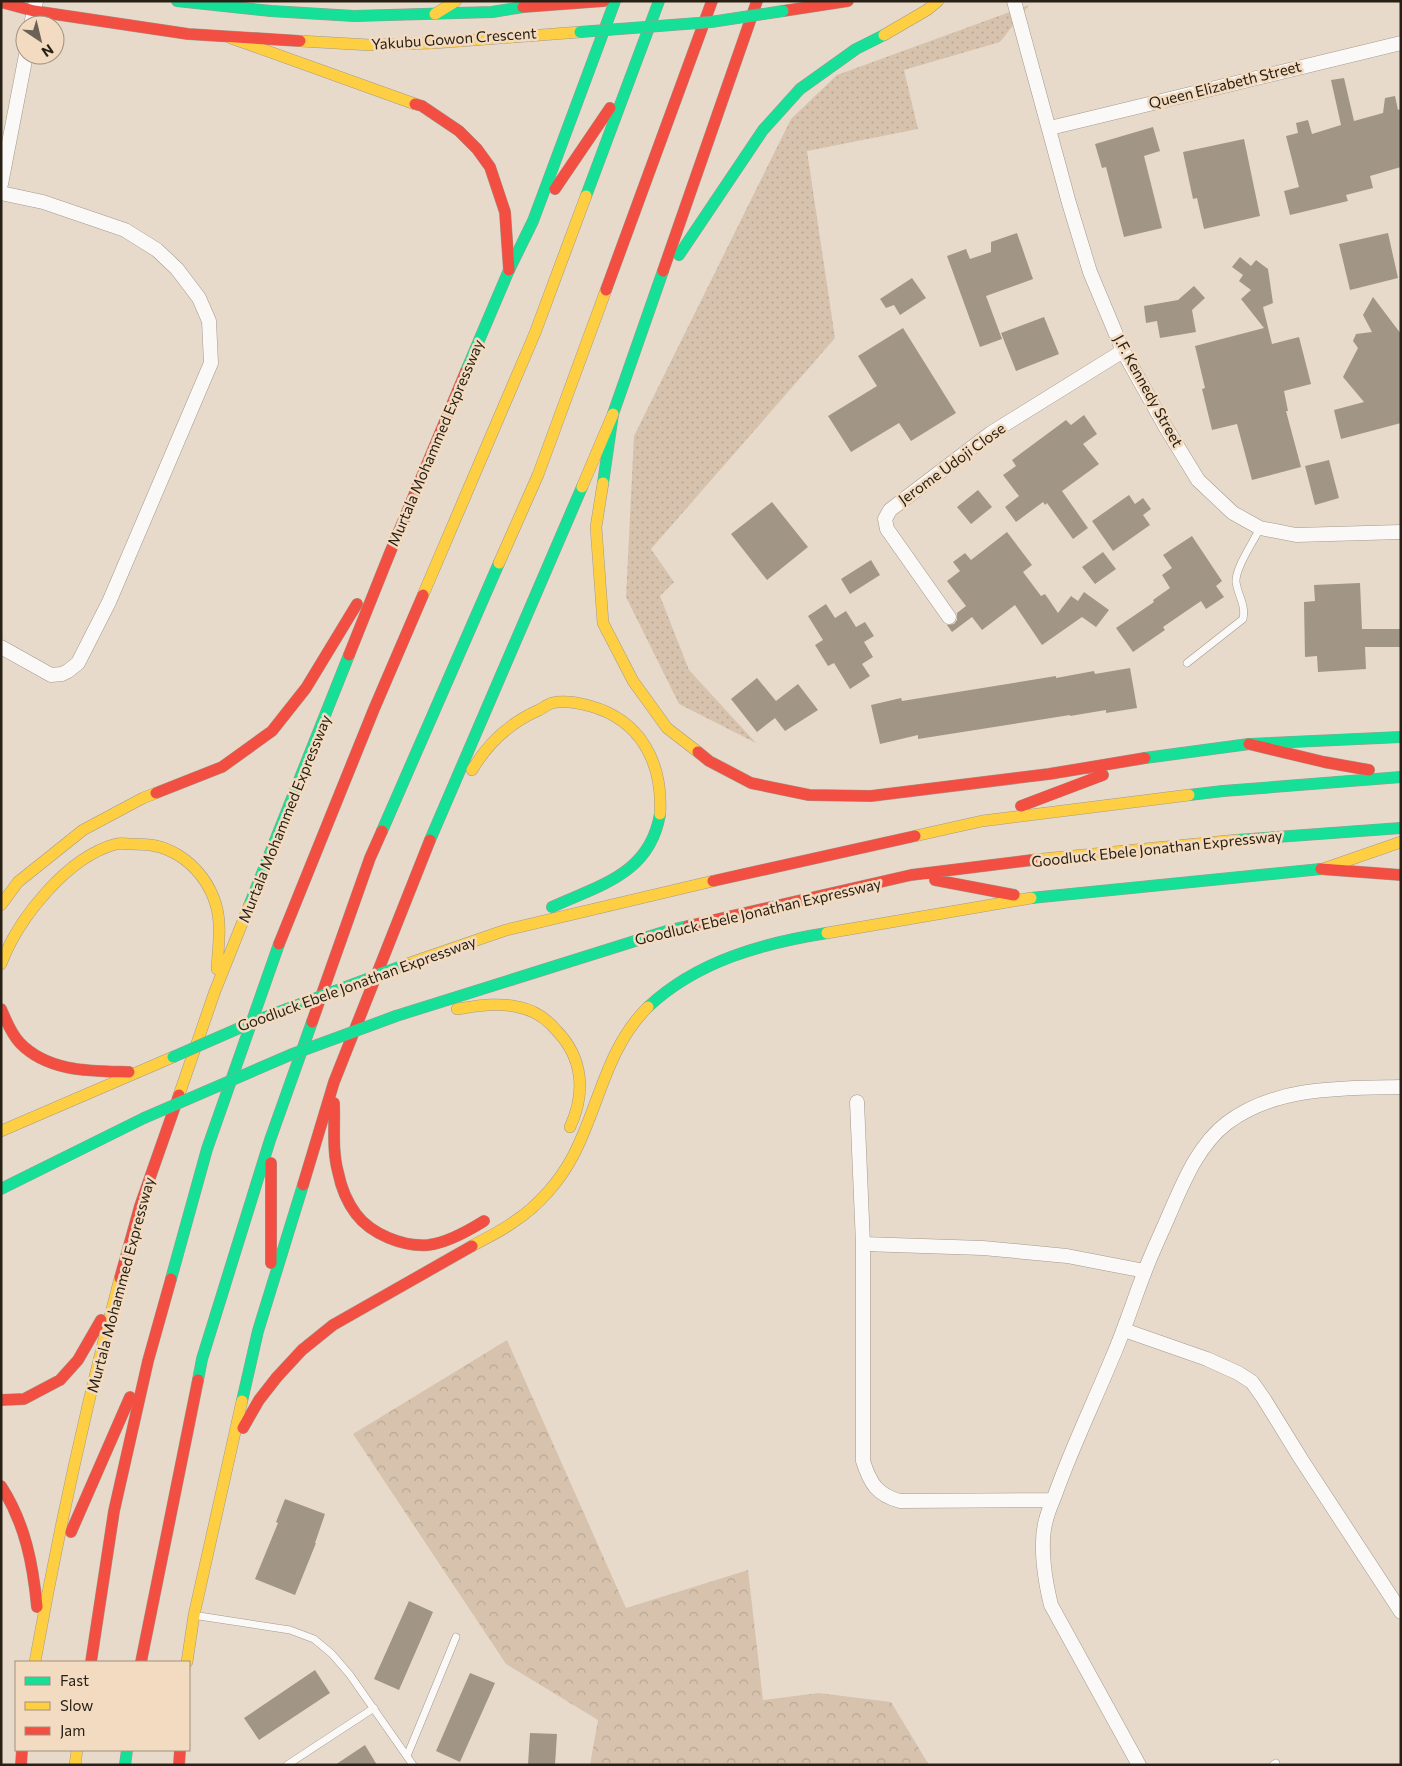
<svg xmlns="http://www.w3.org/2000/svg" width="1402" height="1766" font-family="Commissioner,sans-serif">
<defs>
<pattern id="grass-dots" width="8" height="8" patternUnits="userSpaceOnUse" patternTransform="scale(1.25)"><rect width="8" height="8" fill="#d7c3ad"/><path d="M2 2h.1M6 6h.1" fill="none" stroke="#b9a794" stroke-width="1.8" stroke-linecap="round"/></pattern>
<pattern id="forest-crowns" width="20" height="18" patternUnits="userSpaceOnUse" patternTransform="scale(1.25)"><rect width="20" height="18" fill="#d7c3ad"/><path d="M2 6a3 3 0 1 1 6 0M12 15a3 3 0 1 1 6 0" fill="none" stroke="#b9a794"/></pattern>
</defs>
<rect width="100%" height="100%" fill="#e7dacb"/>
<path fill="url(#grass-dots)" d="M1029 5 1000 42 904 70 918 129 807 151 835 338 651 549 674 582 660 596 689 670 756 743 679 704 626 597 634 436 791 119 837 75Z"/>
<path fill="url(#forest-crowns)" d="M507 1340 626 1608 748 1570 763 1700 819 1693 891 1702 929 1765H590L598 1720 506 1664 353 1434Z"/>
<path fill="#a19586" d="M1344 78 1354 121 1383 113 1385 98 1395 96 1398 110 1401 109V167L1370 176 1373 188 1346 195 1348 201 1290 215 1284 191 1299 187 1286 136 1298 133 1296 123 1308 120 1312 134 1341 125 1331 80Z
M1153 127 1160 151 1144 156 1162 228 1124 237 1106 167 1102 168 1095 144Z
M1244 139 1260 216 1204 229 1197 198 1193 199 1183 152Z
M1017 233 1033 279 986 296 1002 339 980 347 947 256 966 249 970 259 991 252V242Z
M1388 233 1398 278 1350 290 1339 244Z
M1240 257 1251 266 1256 260 1268 269 1273 303 1263 307 1272 344 1299 337 1311 384 1284 391 1288 411H1286L1301 467 1252 480 1237 424 1212 430 1202 389 1205 388 1195 346 1264 328 1241 299 1251 290 1239 281 1243 275 1232 267Z
M912 278 926 298 900 315 894 305 886 308 880 299Z
M1194 286 1205 298 1192 310 1196 332 1160 338 1157 321 1146 323 1144 306 1178 300Z
M1373 297 1401 334V423L1341 439 1334 410 1364 402 1343 377 1358 348 1353 341 1356 334 1372 332 1363 315Z
M1044 317 1059 354 1016 371 1001 333Z
M903 328 956 413 911 441 899 423 851 452 828 416 877 386 858 356Z
M1084 415 1097 434 1083 444 1099 464 1062 491 1088 528 1073 539 1047 503 1045 505 1043 502 1016 522 1005 507 1019 496 1003 475 1016 466 1012 460 1066 420 1071 425Z
M1329 460 1339 498 1315 505 1305 466Z
M978 490 992 507 971 524 957 507Z
M1129 495 1135 504 1143 498 1151 509 1143 515 1150 525 1113 551 1092 521Z
M772 502 808 547 767 580 731 534Z
M1007 532 1032 565 1023 572 1041 596 1045 594 1058 613 1071 596 1078 601 1084 592 1109 610 1096 627 1082 617 1042 645 1015 605 982 630 972 617 952 632 947 625 954 624 957 620V613L966 606 947 581 960 571 953 562 965 553 971 560Z
M1192 536 1222 581 1216 586 1224 597 1206 609 1201 601 1163 627 1165 630 1133 652 1116 628 1154 602 1153 600 1170 588 1162 575 1172 568 1163 555Z
M1103 552 1116 569 1095 584 1082 567Z
M871 560 880 575 850 594 841 579Z
M1360 583 1362 629H1401V647H1365L1366 669 1318 672 1317 656 1305 657 1304 602 1315 601 1314 585Z
M826 604 835 618 846 611 856 627 865 622 874 636 864 642 873 657 862 664 870 676 850 689 834 663 828 666 815 645 823 640 808 616Z
M1130 668 1137 708 1106 713V710L1070 716V715L918 739V735L880 744 871 705 901 698 902 701 1056 676V678L1094 671 1095 674Z
M757 678 776 701 798 684 818 710 785 731 775 718 757 732 731 699Z
M285 1499 325 1514 315 1543H316L295 1595 255 1579 278 1523 276 1522Z
M409 1601 433 1612 399 1690 374 1679Z
M315 1670 330 1693 259 1740 244 1718Z
M470 1673 495 1683 460 1762 436 1751Z
M530 1733 557 1734 555 1765H528Z
M365 1745 377 1765H335Z"/>
<g fill="none" stroke-linecap="round" stroke-linejoin="round">
<g stroke="#a2998d" stroke-width="8">
<path id="lane" d="M1187 663 1243 619C1246 605 1238 596 1236 582 1235 568 1254 541 1260 528
M199 1616 290 1630 314 1639 332 1654 350 1675 413 1765
M407 1756 456 1637
M287 1765 374 1708
M1273 1765 1276 1763"/>
</g>
<g stroke="#a2998d" stroke-width="15">
<path id="street" d="M1014 1 1069 203 1090 272 1123 351 1165 426 1198 480 1233 513 1260 528 1296 535 1401 532
M31 25 36 1
M1050 128 1401 43
M1 184 26 55
M1 193 43 202 125 230 157 250 177 269 199 298 209 321 211 363 109 602 78 663 68 671 62 674 51 675 1 647
M949 617 887 529 885 519 890 510 991 433 1123 351
M857 1102 863 1244V1461C870 1483 877 1495 900 1501L1053 1500
M863 1244 983 1248 1067 1256 1145 1271
M1124 1330 1207 1359 1238 1373 1252 1382 1264 1399 1301 1459 1401 1612
M1139 1765 1051 1605C1045 1581 1039 1544 1046 1520 1048 1511 1052 1503 1055 1495 1072 1447 1094 1402 1113 1356 1125 1328 1134 1299 1145 1271 1152 1252 1161 1234 1169 1215 1183 1183 1198 1145 1227 1123 1276 1086 1342 1088 1401 1087"/>
</g>
<g stroke="#a2998d" stroke-width="12">
<path id="fast" d="M177 1 271 11 354 16 492 12 523 7
M586 196 659 1
M679 255 763 130 800 89 856 49 884 35
M466 371 509 270 533 221 615 1
M603 483 613 414 663 271
M1145 758 1249 744 1401 737
M1189 795 1223 791 1401 777
M382 831 499 563
M430 840 582 487
M1237 840 1401 828
M1031 898 1321 869
M249 906 349 655
M552 907C600 885 650 874 660 814
M648 1007C697 961 763 943 827 933
M396 1016 670 930 688 926
M1 1189 144 1118
M171 1279 207 1149 279 944
M198 1380 202 1359 270 1140 312 1022
M242 1401 258 1331 303 1185
M125 1765 127 1750"/>
</g>
<g stroke="#a2998d" stroke-width="12">
<path id="slow" d="M435 14 456 1
M884 35 927 10 938 1
M231 38 415 104
M300 41 370 45 434 43 580 32
M603 483 596 527 603 623 633 681 667 728 698 752
M582 487 613 414
M499 563 538 475 606 290
M423 595 535 333 586 196
M472 770C488 743 509 723 539 710 543 708 548 704 552 703 564 700 579 703 590 706 641 720 663 763 660 814
M915 836 982 821 1189 795
M1032 860 1237 840
M1323 869 1401 842
M1 905 18 882 83 830 143 798 156 793
M827 933 1031 898
M1 964C18 919 67 857 116 844 120 843 126 844 131 844 149 844 161 845 178 855 196 866 210 884 216 905 222 925 218 948 217 969
M407 964 506 930 713 881
M457 1009C477 1006 498 1002 518 1007 534 1010 547 1019 557 1031 583 1058 586 1093 570 1127
M179 1095 215 991 249 906
M1 1131 173 1057
M472 1246C486 1238 502 1231 515 1221 538 1206 560 1181 573 1156 599 1107 606 1048 648 1007
M35 1662C58 1533 86 1405 120 1278
M187 1662 194 1615 242 1401
M75 1765 77 1750"/>
</g>
<g stroke="#a2998d" stroke-width="12">
<path id="jam" d="M1 2 34 11 188 34 300 41
M523 7 604 1
M783 11 848 1
M415 104 422 106 459 131 477 149 490 167 505 212 509 270
M555 189 610 108
M663 271 757 1
M606 290 712 1
M349 655 389 555 466 371
M1249 744 1324 762 1369 770
M698 752 709 761 751 783 809 795 871 796 1049 774 1145 758
M156 793 222 767 272 731 306 688 357 604
M1021 806 1103 775
M1321 869 1401 875
M935 880 1014 895
M713 881 915 836
M688 926 911 875 1032 860
M279 944 374 709 423 595
M1 1009C6 1020 11 1034 20 1043 48 1072 91 1071 129 1072
M312 1022 370 858 382 831
M334 1103C335 1126 332 1150 338 1172 341 1187 347 1202 356 1214 371 1234 403 1247 428 1245 447 1243 468 1231 484 1221
M271 1163V1263
M303 1185 334 1082 430 840
M120 1278 140 1206 179 1095
M1 1400 24 1399 60 1380 78 1360 101 1320
M243 1428 259 1400 277 1377 302 1350 333 1325 472 1246
M1 1486C25 1523 33 1564 37 1607
M71 1532 130 1397
M91 1662 114 1511 148 1361 171 1279
M141 1662 198 1380
M21 1765 22 1750
M179 1765 180 1750"/>
</g>
<use href="#lane" stroke="#fbf9f7" stroke-width="7"/>
<use href="#street" stroke="#fbf9f7" stroke-width="14"/>
<use href="#fast" stroke="#16e098" stroke-width="11"/>
<use href="#slow" stroke="#ffcf43" stroke-width="11"/>
<use href="#jam" stroke="#f24e42" stroke-width="11"/>
<g stroke="#a2998d" stroke-width="12" stroke-linecap="butt">
<path id="fast-bridge" d="M580 32 711 22 783 11
M173 1057 260 1019 407 964
M144 1118 290 1055 396 1016"/>
</g>
<use href="#fast-bridge" stroke="#16e098" stroke-width="11"/>
</g>
<g text-anchor="middle" stroke-width="5" stroke-linejoin="round" paint-order="stroke">
<g font-size="15" fill="#282015" stroke="#f2dbc0">
<text transform="translate(454 39) rotate(-4)" y="5">Yakubu Gowon Crescent</text>
<text transform="translate(1225 85) rotate(-14)" y="5">Queen Elizabeth Street</text>
<text transform="translate(1148 391) rotate(61)" y="5">J.F. Kennedy Street</text>
<text transform="translate(436 443) rotate(-67)" y="5">Murtala Mohammed Expressway</text>
<text transform="translate(952 464) rotate(-36)" y="5">Jerome Udoji Close</text>
<text transform="translate(285 819) rotate(-68)" y="5">Murtala Mohammed Expressway</text>
<text transform="translate(1157 849) rotate(-6)" y="5">Goodluck Ebele Jonathan Expressway</text>
<text transform="translate(758 912) rotate(-13)" y="5">Goodluck Ebele Jonathan Expressway</text>
<text transform="translate(357 984) rotate(-20)" y="5">Goodluck Ebele Jonathan Expressway</text>
<text transform="translate(121 1285) rotate(-75)" y="5">Murtala Mohammed Expressway</text>
</g>
</g>
<rect width="1402" height="1766" fill="none" stroke="#282015" stroke-width="5"/>
<rect x="15" y="1661" width="175" height="90" fill="#f2dbc0" stroke="#a1907c"/>
<rect x="25" y="1677" width="25" height="8" fill="#16e098" stroke="#a1907c"/>
<text x="60" y="1686" font-size="15" fill="#282015">Fast</text>
<rect x="25" y="1702" width="25" height="8" fill="#ffcf43" stroke="#a1907c"/>
<text x="60" y="1711" font-size="15" fill="#282015">Slow</text>
<rect x="25" y="1727" width="25" height="8" fill="#f24e42" stroke="#a1907c"/>
<text x="60" y="1736" font-size="15" fill="#282015">Jam</text>
<g transform="translate(40 40) rotate(145)"><circle r="24" fill="#f2dbc0" stroke="#a1907c"/>
<path d="M0-4L9 19L0 12L-9 19Z" fill="#6b6155"/>
<text y="-8" font-size="14" font-weight="bold" text-anchor="middle" fill="#282015">N</text>
</g>
</svg>
